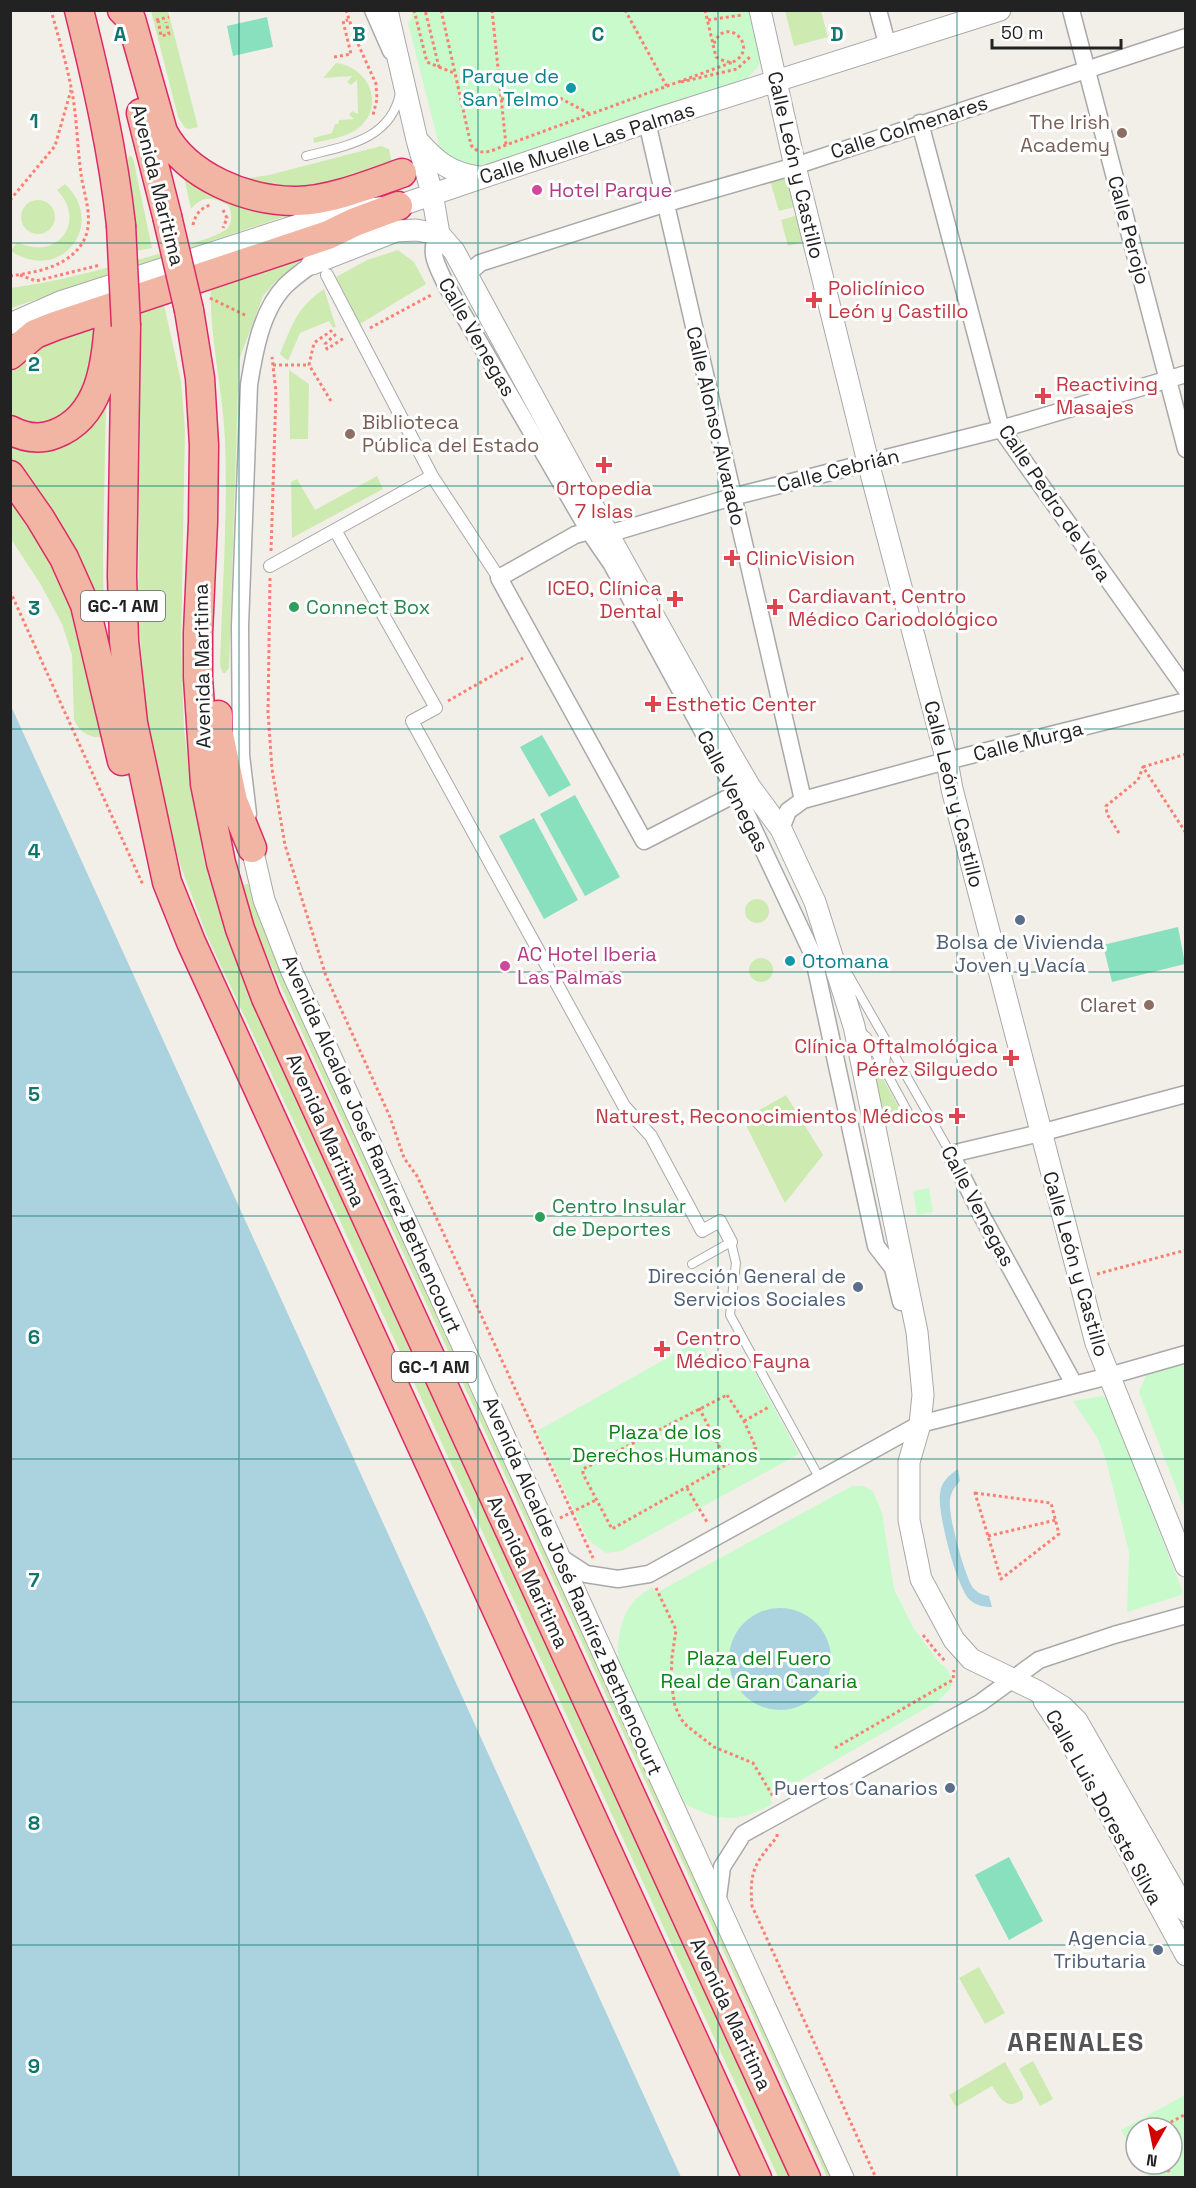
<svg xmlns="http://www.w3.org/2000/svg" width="1196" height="2188" font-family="'Space Grotesk',sans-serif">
<rect width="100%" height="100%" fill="#f2efe9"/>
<path fill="#cdebb0" d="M151 11H168L198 127 190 129 185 128 178 117Z
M785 11H821L828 37 794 46Z
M336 63C366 66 385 101 362 125 350 137 330 139 314 143L313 138 332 133 335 124H338L339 120 354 119 349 115 352 111 358 114 357 80 351 85 347 82 352 76 323 78Z
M381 146 389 149 392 164 358 177 293 190 236 180 269 175Z
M129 155 133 158 152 248 136 251 128 160Z
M786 175 795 207 779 211 770 181Z
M184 177 295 213 11 308V288C27 285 44 283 61 279 85 274 217 241 228 228 233 221 231 213 229 206 214 197 203 195 191 209Z
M65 184C108 225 60 284 11 251L17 242C56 262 88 222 57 190Z
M21 217a17 17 0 1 1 34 0a17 17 0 1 1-34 0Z
M798 215 805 242 788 246 781 220Z
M398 250 414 262 426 284 360 324 336 277 367 260Z
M312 251 274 283 263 296 239 360 229 668 225 673H223L220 666C222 591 228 516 225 441 223 387 208 334 211 281Z
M324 289 336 327 333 328 329 321 300 333 288 361 280 354C292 325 297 307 324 289Z
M162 296 181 381 185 430 181 645 184 729 190 777 204 859 223 924 270 1042 791 2177H778L340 1221 207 936 181 867 164 811 149 737 138 616 141 302Z
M101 319C94 349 87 404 57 421 54 423 48 423 44 424 30 427 19 422 10 411V370L19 357Z
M289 370 309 384 308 439H290Z
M106 402 103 554 104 635 11 462 10 443 73 441 92 424Z
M377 476 383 489 292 538 291 482 297 479 315 510Z
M10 491 67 587 103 737C90 739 80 732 74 720L72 655 62 624 41 585 11 539Z
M248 884 262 924 836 2177H827L255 930 240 885Z
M745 911a12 12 0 1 1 24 0a12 12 0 1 1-24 0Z
M749 970a12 12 0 1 1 24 0a12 12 0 1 1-24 0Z
M877 1068 905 1119C881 1132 878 1084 874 1069Z
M786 1095 823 1155 785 1203 743 1119Z
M979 1967 1005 2013 985 2024 959 1978Z
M1033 2061 1053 2099 1040 2106 1019 2069Z
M1005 2062 1023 2094V2099C1007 2112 1000 2098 992 2086L956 2107 949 2095Z"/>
<path fill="#c8facc" d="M411 10 749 11 762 57 758 67 746 79 480 166 472 167 447 159 440 149 408 23 412 17Z
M929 1188 933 1212 917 1215 913 1191Z
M701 1339 714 1369 729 1361 752 1367 799 1454 621 1551 606 1553 588 1540 537 1431Z
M1185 1363V1511L1139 1392 1147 1373Z
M1103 1396 1108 1400 1182 1590 1181 1595 1127 1612 1129 1552 1106 1460 1097 1437 1073 1401Z
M852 1486H863L873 1491 882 1513 894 1589 914 1629 938 1661 947 1669 951 1677V1688L937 1702 770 1798 772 1804C738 1823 720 1822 685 1804L618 1659C617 1640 621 1613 636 1599 640 1595 647 1591 652 1587L656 1593Z
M1185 2095V2177H1148L1140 2164H1172V2128H1136V2156L1121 2130Z"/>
<path fill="#88e0be" d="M267 17 273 47 233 56 227 26Z
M542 735 571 785 549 797 520 747Z
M575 795 620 877 585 896 540 814Z
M534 818 578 900 544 919 499 836Z
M1178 927 1185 964 1112 982 1103 945Z
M1009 1857 1043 1921 1009 1940 975 1875Z"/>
<path fill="#aad3df" d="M11 706 681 2177H11Z
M958 1469 960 1481C953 1488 949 1496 950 1506 950 1522 965 1576 973 1588 978 1593 982 1595 989 1596L992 1607C984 1607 977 1606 970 1600 957 1589 937 1512 940 1494 941 1482 948 1476 958 1469Z
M729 1659a51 51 0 1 1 102 0a51 51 0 1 1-102 0Z"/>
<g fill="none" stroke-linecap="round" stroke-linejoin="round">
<g stroke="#a9a9a9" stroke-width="10">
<path id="service" d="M306 156C345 146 391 140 400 93
M844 967 951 1154
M859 1030 867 1037 910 1116
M885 1068 887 1041
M692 1264 731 1242 736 1263 730 1315 820 1479"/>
</g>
<g stroke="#a9a9a9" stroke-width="14">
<path id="pedestrian" d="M327 275 432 476 499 578
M335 530 436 708 412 721 624 1106 651 1136 702 1231 720 1221 731 1242
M270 566 432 476"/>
</g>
<g stroke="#a9a9a9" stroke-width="19">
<path id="minor" d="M373 10 391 51
M878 10 888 47
M1071 10 1186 449
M647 122 803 800
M920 123 1001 429 1186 689
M439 234C427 252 438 267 446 285L589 531 611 563 737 794 813 955 876 1246 893 1268 901 1302
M469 278 470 272 480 263 667 203 795 166 1186 37
M745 789 644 841 499 578 575 535 589 531 608 534 732 497 1001 429 1186 374
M248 814 241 755 240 626 249 385C254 353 261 311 285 286 296 275 310 266 322 257
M781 829 788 811 803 800 931 765 1186 701
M1074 1384 982 1216 951 1154 1040 1133 1186 1094
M560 1557 586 1574 618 1579 649 1574 920 1424 1109 1376 1186 1354
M717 1905 722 1867 743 1834 980 1703 1039 1660 1114 1635 1186 1615"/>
</g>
<g stroke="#a9a9a9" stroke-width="23">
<path id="tertiary" d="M387 10 417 140 432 193 439 234 454 251 608 534 729 751 750 787 781 829 815 902 854 1026 917 1332 923 1395 920 1424 909 1462V1520L921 1579 954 1640 971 1659 1037 1691 1063 1707 1077 1721 1186 1911
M760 10 795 166 868 462 947 761 952 789 1096 1343 1186 1566
M418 141C437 162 450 173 479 177
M332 215 360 210 398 206 647 122 1000 10
M312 264 396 231 416 230 439 234
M10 324 60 302 345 210
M252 848 264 900 292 972 843 2178
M1044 1701 1068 1737 1186 1955"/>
</g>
<g stroke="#dc2a67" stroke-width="31">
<path id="trunk" d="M79 10C97 82 113 152 121 225
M122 10 131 19 163 132C187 177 247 201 296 201 329 201 371 184 402 173
M141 113 167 216
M189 310 200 378 204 445 203 522 198 633V677L205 784 221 863 240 929 266 998 806 2178
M126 326 122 576 124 641 133 723 167 882 191 942 757 2178
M10 355 35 334 55 326 328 235 355 222 398 206
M10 430C25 438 40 440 55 434 100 417 106 365 109 323
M10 475 40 518 64 558 85 605 122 761
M218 715V730L233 801 252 848"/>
</g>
<path stroke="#fa8072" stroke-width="3" stroke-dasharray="3 3" stroke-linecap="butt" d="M346 10 355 37 376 84 377 99 373 115
M414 10 427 62 439 67 425 10
M441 10 471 145C481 158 493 150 506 145L733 62
M492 10 506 145
M625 10 666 85H668
M705 10 716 57C724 61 731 65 738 59 757 42 722 14 713 47
M156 20 169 17
M158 20 161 36 169 34 166 22
M708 20 742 15
M334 57 351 54 343 21 348 20
M439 67 454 73
M681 82 737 69 751 56
M501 99 554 95 590 114
M10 200 55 146 71 90
M223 210 227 218 223 228
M193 225C195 215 201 207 211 205
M20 275 36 281 100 265
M10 276C37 272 68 267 83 242 95 221 84 196 81 174 77 145 77 115 71 87 66 61 58 36 51 10
M210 298 247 316
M370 328 433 294
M273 365H309
M331 401 309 365 314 343 331 331 335 335 325 344 327 349 344 338
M271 551 276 392 272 357
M270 578 268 712 272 769 285 845 326 976 390 1117 404 1158 417 1176 593 1558
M10 591 143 885
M448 701 523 658
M1186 754 1143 767 1186 833
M1119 833 1107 814 1106 806 1138 780 1143 767
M1097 1274 1186 1250
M727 1395 744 1421 756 1448 612 1529 583 1474V1469Z
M699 1408 729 1465
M744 1421 769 1407
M687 1488 707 1522
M975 1493 1051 1503 1059 1534 1001 1579Z
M560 1518 596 1500
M988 1536 1056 1520
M656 1588 676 1630 672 1657 671 1682 675 1706 681 1719 687 1726 714 1747 753 1763 774 1798
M923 1635 935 1650 945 1661
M835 1748 949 1682 953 1680 954 1670
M777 1834V1837C755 1863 749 1871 752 1906L876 2178
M1160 2128 1186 2114
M1135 2141H1136
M1165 2164 1170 2174"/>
<use href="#service" stroke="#fff" stroke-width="8"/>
<use href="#pedestrian" stroke="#fff" stroke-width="12"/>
<use href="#minor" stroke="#fff" stroke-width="16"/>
<use href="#tertiary" stroke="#fff" stroke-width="21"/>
<use href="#trunk" stroke="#f2b4a3" stroke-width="28"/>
<g stroke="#dc2a67" stroke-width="31" stroke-linecap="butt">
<path id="trunk-bridge" d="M167 216 189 310
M121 225 126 326"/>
</g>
<use href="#trunk-bridge" stroke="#f2b4a3" stroke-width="28"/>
</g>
<path fill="none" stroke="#0f766e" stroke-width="1.5" stroke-opacity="0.55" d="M239 10V2178M478 10V2178M718 10V2178M957 10V2178M10 243H1186M10 486H1186M10 729H1186M10 972H1186M10 1216H1186M10 1459H1186M10 1702H1186M10 1945H1186"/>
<g fill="#0f9aa8" stroke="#fff" stroke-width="2">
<circle cx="571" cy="88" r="6"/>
<circle cx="790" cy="961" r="6"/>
</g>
<g fill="#8d6e63" stroke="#fff" stroke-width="2">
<circle cx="1122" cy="133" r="6"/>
<circle cx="350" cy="434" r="6"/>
<circle cx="1149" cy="1005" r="6"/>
</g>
<g fill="#d1479c" stroke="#fff" stroke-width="2">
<circle cx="537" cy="190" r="6"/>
<circle cx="505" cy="966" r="6"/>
</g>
<g fill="#e0444e" stroke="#fff" stroke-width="2">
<path d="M811 291h6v6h6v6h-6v6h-6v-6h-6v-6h6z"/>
<path d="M1040 387h6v6h6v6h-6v6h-6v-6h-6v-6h6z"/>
<path d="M601 456h6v6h6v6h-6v6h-6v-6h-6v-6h6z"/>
<path d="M729 549h6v6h6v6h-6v6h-6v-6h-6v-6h6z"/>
<path d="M672 590h6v6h6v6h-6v6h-6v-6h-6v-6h6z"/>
<path d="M772 598h6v6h6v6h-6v6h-6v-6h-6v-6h6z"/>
<path d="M650 695h6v6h6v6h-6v6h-6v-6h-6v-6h6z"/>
<path d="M1008 1049h6v6h6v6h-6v6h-6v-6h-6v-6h6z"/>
<path d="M954 1107h6v6h6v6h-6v6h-6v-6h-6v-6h6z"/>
<path d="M659 1340h6v6h6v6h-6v6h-6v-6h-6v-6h6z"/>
</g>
<g fill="#2e9e5b" stroke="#fff" stroke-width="2">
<circle cx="294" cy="607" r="6"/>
<circle cx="540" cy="1217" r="6"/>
</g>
<g fill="#5c6f8a" stroke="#fff" stroke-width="2">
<circle cx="1020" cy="920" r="6"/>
<circle cx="858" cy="1287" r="6"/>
<circle cx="950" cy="1788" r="6"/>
<circle cx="1158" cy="1950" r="6"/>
</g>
<g text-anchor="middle" stroke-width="6" stroke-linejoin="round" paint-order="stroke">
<g fill="#fff" stroke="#646464" stroke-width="1.5">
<rect x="81" y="591" width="84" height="30" rx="4.5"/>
<rect x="392" y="1352" width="84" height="30" rx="4.5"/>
</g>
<g font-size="18" font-weight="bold" fill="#222">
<text x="123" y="612">GC-1 AM</text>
<text x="434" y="1373">GC-1 AM</text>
</g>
<g font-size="20" fill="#0d838f" stroke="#fff" text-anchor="end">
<text x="559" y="83">Parque de<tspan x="559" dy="23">San Telmo</tspan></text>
<text x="802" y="968" text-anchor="start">Otomana</text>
</g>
<g font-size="20" fill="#785e54" stroke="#fff" text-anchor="end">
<text x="1110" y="129">The Irish<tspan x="1110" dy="23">Academy</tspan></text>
<text x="362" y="429" text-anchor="start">Biblioteca<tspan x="362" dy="23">Pública del Estado</tspan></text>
<text x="1137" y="1012">Claret</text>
</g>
<g font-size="20" fill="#222" stroke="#fff">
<text transform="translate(909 127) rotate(-18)" y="7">Calle Colmenares</text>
<text transform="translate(587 143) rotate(-18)" y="7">Calle Muelle Las Palmas</text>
<text transform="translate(796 165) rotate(77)" y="7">Calle León y Castillo</text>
<text transform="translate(158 185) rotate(76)" y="7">Avenida Maritima</text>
<text transform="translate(1129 230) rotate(75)" y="7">Calle Perojo</text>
<text transform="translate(477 337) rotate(60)" y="7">Calle Venegas</text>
<text transform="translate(716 426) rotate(77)" y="7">Calle Alonso Alvarado</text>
<text transform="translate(838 470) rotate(-14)" y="7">Calle Cebrián</text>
<text transform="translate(1055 503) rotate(56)" y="7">Calle Pedro de Vera</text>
<text transform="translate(202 666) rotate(-91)" y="7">Avenida Maritima</text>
<text transform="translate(1028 741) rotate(-14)" y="7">Calle Murga</text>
<text transform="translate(733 791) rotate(63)" y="7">Calle Venegas</text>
<text transform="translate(954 794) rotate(76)" y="7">Calle León y Castillo</text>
<text transform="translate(326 1130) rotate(66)" y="7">Avenida Maritima</text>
<text transform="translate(372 1144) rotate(66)" y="7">Avenida Alcalde José Ramírez Bethencourt</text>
<text transform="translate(978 1206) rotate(62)" y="7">Calle Venegas</text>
<text transform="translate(1076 1264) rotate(74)" y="7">Calle León y Castillo</text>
<text transform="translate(528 1572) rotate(65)" y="7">Avenida Maritima</text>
<text transform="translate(573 1586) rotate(66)" y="7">Avenida Alcalde José Ramírez Bethencourt</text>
<text transform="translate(1104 1807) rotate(61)" y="7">Calle Luis Doreste Silva</text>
<text transform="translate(731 2014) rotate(65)" y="7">Avenida Maritima</text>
</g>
<g font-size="20" fill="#b23c85" stroke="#fff" text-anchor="start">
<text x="549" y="197">Hotel Parque</text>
<text x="517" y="961">AC Hotel Iberia<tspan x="517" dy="23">Las Palmas</tspan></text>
</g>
<g font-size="20" fill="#be3a42" stroke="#fff" text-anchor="start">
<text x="828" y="295">Policlínico<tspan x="828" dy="23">León y Castillo</tspan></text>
<text x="1056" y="391">Reactiving<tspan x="1056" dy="23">Masajes</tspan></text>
<text x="604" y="495" text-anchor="middle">Ortopedia<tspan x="604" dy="23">7 Islas</tspan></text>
<text x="746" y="565">ClinicVision</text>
<text x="662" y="595" text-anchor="end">ICEO, Clínica<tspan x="662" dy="23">Dental</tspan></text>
<text x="788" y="603">Cardiavant, Centro<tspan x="788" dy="23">Médico Cariodológico</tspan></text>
<text x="666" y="711">Esthetic Center</text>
<text x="998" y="1053" text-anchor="end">Clínica Oftalmológica<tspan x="998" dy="23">Pérez Silguedo</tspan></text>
<text x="944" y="1123" text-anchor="end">Naturest, Reconocimientos Médicos</text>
<text x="676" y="1345">Centro<tspan x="676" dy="23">Médico Fayna</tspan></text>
</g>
<g font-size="20" fill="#27864d" stroke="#fff" text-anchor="start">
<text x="306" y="614">Connect Box</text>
<text x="552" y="1213">Centro Insular<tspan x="552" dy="23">de Deportes</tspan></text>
</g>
<g font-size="20" fill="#4e5e75" stroke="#fff" text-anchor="end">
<text x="1020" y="949" text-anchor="middle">Bolsa de Vivienda<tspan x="1020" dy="23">Joven y Vacía</tspan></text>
<text x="846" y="1283">Dirección General de<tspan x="846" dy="23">Servicios Sociales</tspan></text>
<text x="938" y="1795">Puertos Canarios</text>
<text x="1146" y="1945">Agencia<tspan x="1146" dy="23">Tributaria</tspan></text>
</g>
<g font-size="20" fill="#0c8416" stroke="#fff">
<text x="665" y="1439">Plaza de los<tspan x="665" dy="23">Derechos Humanos</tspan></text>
<text x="759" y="1665">Plaza del Fuero<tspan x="759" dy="23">Real de Gran Canaria</tspan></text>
</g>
<g font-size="26" font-weight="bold" letter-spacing="1.5" fill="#555" stroke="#fff">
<text x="1076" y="2051">ARENALES</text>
</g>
</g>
<g font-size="20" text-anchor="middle" font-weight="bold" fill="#0f766e" stroke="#fff" stroke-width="6" stroke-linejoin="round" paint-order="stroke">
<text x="120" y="41">A</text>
<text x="359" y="41">B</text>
<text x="598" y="41">C</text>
<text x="837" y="41">D</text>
<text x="34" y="128">1</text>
<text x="34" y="371">2</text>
<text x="34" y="615">3</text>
<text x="34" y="858">4</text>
<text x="34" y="1101">5</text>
<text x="34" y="1344">6</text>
<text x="34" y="1587">7</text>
<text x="34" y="1830">8</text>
<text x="34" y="2073">9</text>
</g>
<rect width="1196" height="2188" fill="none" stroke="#222222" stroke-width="24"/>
<g transform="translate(1154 2146) rotate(189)"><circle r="28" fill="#ffffff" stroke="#a7a7a7" stroke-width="1.5"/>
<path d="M0-4.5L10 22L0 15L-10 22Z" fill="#d40000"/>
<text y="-9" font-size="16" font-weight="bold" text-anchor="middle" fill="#222222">N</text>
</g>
<path d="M992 39v9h129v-9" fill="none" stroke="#222222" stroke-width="3"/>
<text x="1001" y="39" font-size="18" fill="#222222" stroke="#ffffff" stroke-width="4.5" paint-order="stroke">50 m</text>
</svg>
